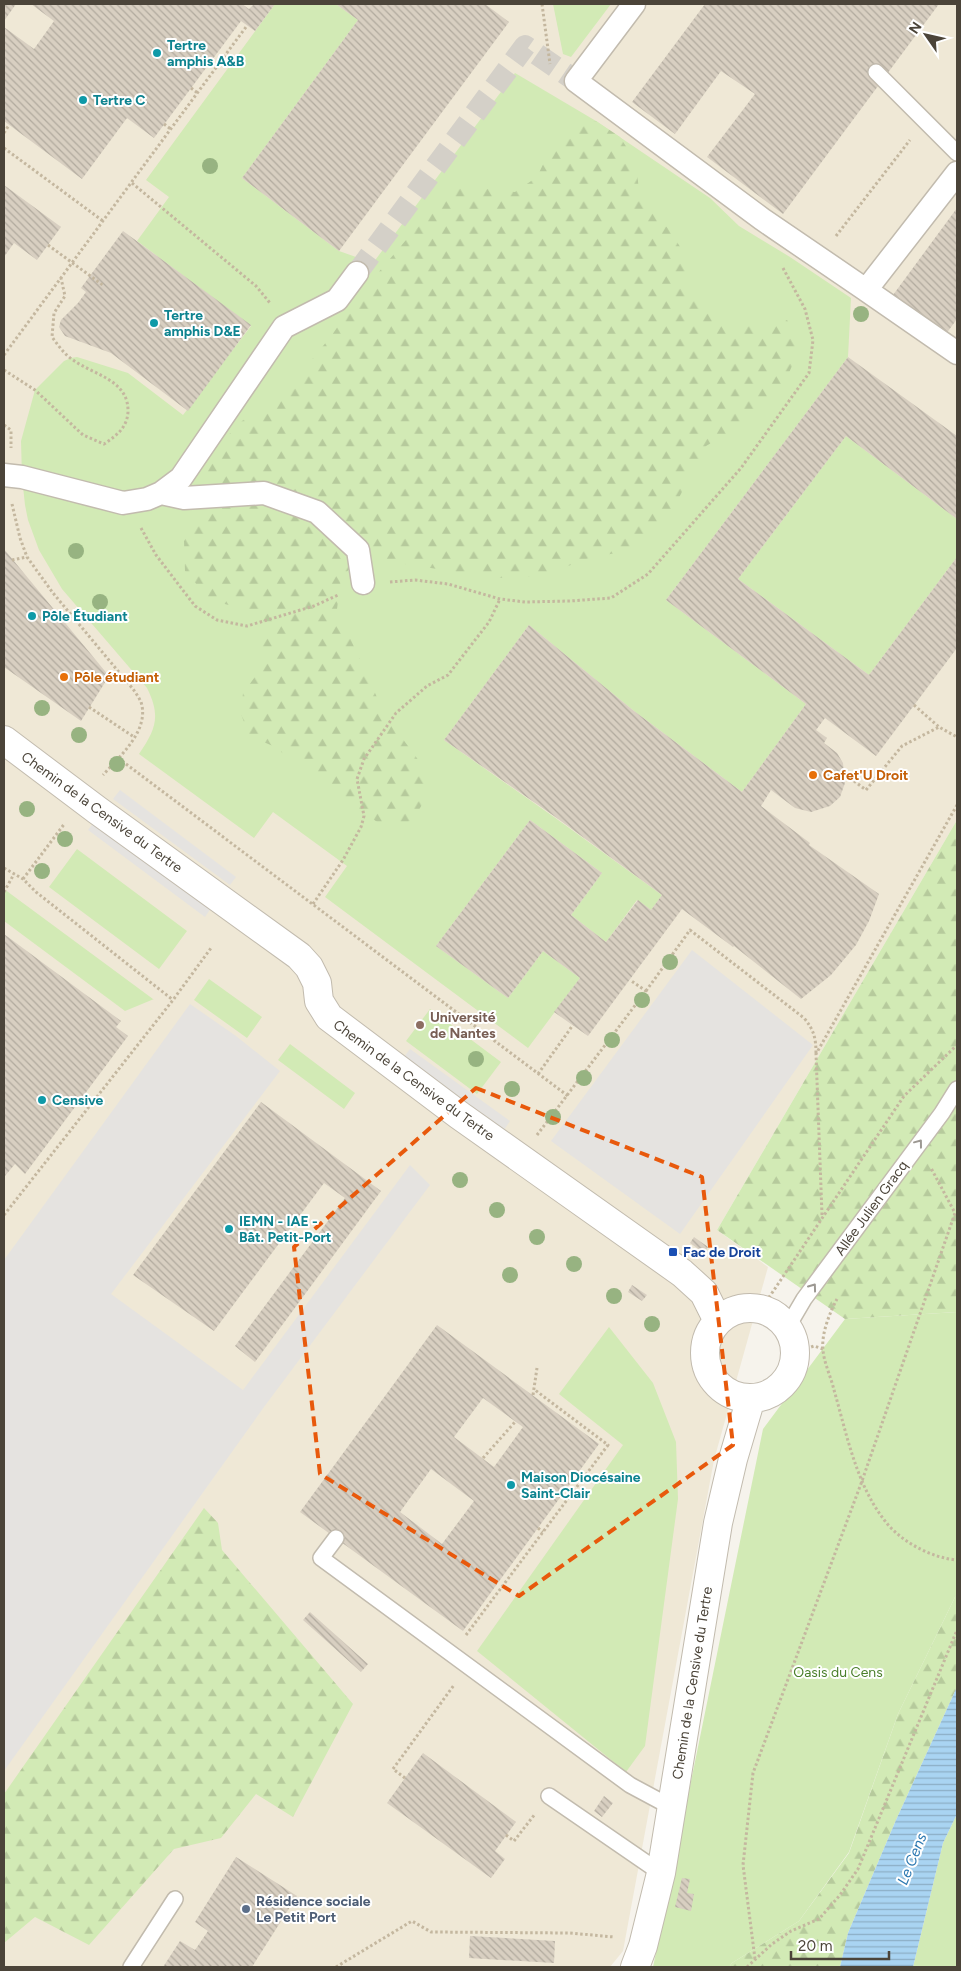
<svg xmlns="http://www.w3.org/2000/svg" width="961" height="1971" font-family="Figtree,sans-serif">
<defs>
<pattern id="forest-firs" width="22" height="20" patternUnits="userSpaceOnUse" patternTransform="scale(1.25)"><rect width="22" height="20" fill="#d2eab5"/><path d="M5 1l3.5 6h-7zM16 11l3.5 6h-7z" fill="#b6ca9c"/></pattern>
<pattern id="water-rules" width="6" height="5" patternUnits="userSpaceOnUse" patternTransform="scale(1.25)"><rect width="6" height="5" fill="#a9d4f2"/><path d="M0 2.5h6" fill="none" stroke="#8caec5"/></pattern>
<pattern id="building-back-hatch" width="6" height="6" patternUnits="userSpaceOnUse" patternTransform="scale(1.25)"><rect width="6" height="6" fill="#d8cfc1"/><path d="M-1 5l2 2M0 0l6 6M5-1l2 2" fill="none" stroke="#b1aa9e"/></pattern>
</defs>
<rect width="100%" height="100%" fill="#f6f3ec"/>
<path fill="#efe8d6" d="M4 4H957V820L717 1230 768 1267 714 1460 623 1951 610 1967H4Z"/>
<path fill="#d2eab5" d="M275 4H336L358 20 242 178 339 251 373 263 515 73 596 121 710 198 739 226 790 257 851 298 848 357 666 600 806 704 742 792 634 711 529 625 444 740 554 817 662 895 651 910 637 900 606 942 571 915 602 873 530 820 436 946 508 998 543 951 580 978 528 1048 325 897 347 866 273 812 254 838 139 754C156 729 161 716 147 688L62 589 39 550 28 520 25 505 22 477 21 441 35 390 64 361 71 358 77 357 128 373 183 415 251 326 137 241 169 197 146 180Z
M553 4H611L571 57 563 54Z
M846 436 957 519V557L869 675 738 579Z
M77 849 187 931 159 969 49 887Z
M4 889 153 999H154L125 1011 4 921Z
M209 979 262 1017 247 1038 194 1000Z
M430 1009 501 1062 477 1094 406 1041Z
M290 1044 355 1093 344 1109 278 1060Z
M957 1312V1593L898 1714 849 1852 799 1921 732 1963 729 1967H653L763 1429 845 1319Z
M609 1327 653 1383 676 1442 678 1499 645 1746 626 1772 477 1651 623 1445 559 1394Z
M957 1814V1967H913L943 1843Z"/>
<path fill="url(#forest-firs)" d="M596 121 620 137 636 162 640 201 668 228 686 256 687 294 727 328 787 320 802 344 787 377 750 420 706 446 671 513 630 550 586 559 543 576 496 578 359 557 341 579 337 609 385 715 422 765 428 795 412 821 384 827 273 746 249 736 241 714 243 693 260 670 259 621 236 607 210 600 185 571 184 541 203 510 208 465 216 448 242 421 287 390 332 335 360 294 406 240 457 185 515 192 537 177 549 152 573 128Z
M957 820V1312L845 1319 717 1230Z
M204 1508 218 1523 222 1550 353 1704 293 1817 256 1794 221 1838 174 1849 89 1945 35 1917 4 1943V1794Z
M957 1593V1687L896 1820 848 1933 840 1967H729L732 1963 799 1921 849 1853 898 1714Z"/>
<path fill="#e5e3e0" d="M120 790 236 877 230 885 113 799Z
M94 822 211 908 205 917 88 830Z
M692 950 813 1045 680 1234 551 1141Z
M190 1004 236 1036 280 1071 111 1294 243 1390 410 1165 430 1185 264 1407 4 1771V1260Z
M410 1049 510 1121 504 1130 404 1057Z"/>
<path fill="url(#water-rules)" d="M957 1687V1814L943 1843 913 1967H840L848 1933 896 1820Z"/>
<path fill="url(#building-back-hatch)" fill-rule="evenodd" d="M4 4H16L4 21Z
M31 4H242L249 9 254 4H275L255 31 241 21 154 138 127 118 82 179 4 121V27L34 49 54 21Z
M336 4H485L509 22 339 251 242 178 358 20Z
M705 4 820 5 939 4 783 214 707 157 755 94 721 71 675 134 632 102Z
M4 185 61 227 37 260 14 243 4 257Z
M957 208V319L946 334 893 295Z
M123 231 251 325 188 411 111 353 65 336 59 327 61 320 78 303 86 292 81 288Z
M848 357 957 436V519L846 436 738 579 869 675 957 557V648L876 756 825 718 816 730 827 738 824 743 837 753 843 763 845 783 840 797 830 806 811 812 795 808 771 790 761 806 810 843 809 845 879 894 869 921 856 945 831 975 801 999 734 946 733 947 682 909 588 1036 554 1012 580 978 543 951 508 998 436 946 530 820 602 873 571 915 606 942 638 900 651 910 662 895 554 816 444 740 529 625 634 711 742 792 806 704 666 600Z
M4 549 109 676 81 721 4 667Z
M4 934 121 1021 116 1027 128 1036 25 1174 15 1164 5 1176 4 1174Z
M261 1102 381 1191 255 1362 235 1346 345 1198 324 1183 214 1331 133 1275Z
M694 1237 708 1247 704 1253 690 1243Z
M632 1285 647 1295 642 1301 628 1292Z
M437 1325 599 1444 463 1631 300 1512ZM483 1398 523 1427 494 1467 454 1437ZM431 1469 474 1501 442 1544 400 1512Z
M310 1612 368 1664 361 1672 303 1620Z
M423 1753 516 1822 495 1851 505 1859 491 1878 387 1803Z
M604 1796 613 1803 602 1817 594 1811Z
M236 1857 297 1896 252 1967H163L180 1941 195 1950 208 1931 195 1922Z
M682 1878 690 1879 687 1893 694 1894 691 1911 675 1907Z
M470 1936 555 1941 554 1963 469 1958Z"/>
<g fill="none" stroke-linecap="round" stroke-linejoin="round">
<path stroke="#d4d0c8" stroke-width="22" stroke-dasharray="22 11" stroke-linecap="butt" d="M357 273 525 46 576 81"/>
<g stroke="#c2bbae" stroke-width="18">
<path id="service" d="M876 72 957 153
M787 1328 804 1299 942 1113 957 1089
M336 1538 321 1558 630 1785 671 1807
M549 1796 661 1873
M131 1967 175 1899"/>
</g>
<g stroke="#c2bbae" stroke-width="25">
<path id="pedestrian" d="M634 4 576 81 762 219 866 290 957 173
M866 290 957 353
M4 475 22 477 123 503 147 499 161 493 181 478 284 327 337 300 357 273
M161 493 184 498 264 493 317 512 358 550 363 583"/>
</g>
<g stroke="#c2bbae" stroke-width="30">
<path id="minor" d="M4 740 97 810 299 956 309 967 317 983 319 1001 329 1017 459 1115 682 1273 704 1293 718 1321
M705 1353a45 45 0 1 1 90 0a45 45 0 1 1-90 0Z
M635 1967 643 1946 661 1873 718 1523 733 1459 751 1398"/>
</g>
<path stroke="#c4b79f" stroke-width="3" stroke-dasharray="2.5 2.5" stroke-linecap="butt" d="M542 4 550 64
M191 88 199 94
M164 124 172 130
M4 133 9 125
M4 148 103 221
M132 183 256 286 270 303
M836 236 910 140
M48 245 104 286
M4 355 246 27
M4 370 35 390 83 435 104 444C116 436 127 428 128 412 129 380 94 375 73 360 64 354 58 345 52 337L54 313 65 296 61 278
M4 425 11 430V448
M12 504 20 538 27 557 53 593 133 689C136 693 139 698 141 702 150 730 120 756 103 775
M141 528 156 555 195 606 217 620 247 626 314 606 338 595
M12 560 27 557
M390 582 415 580 448 584 500 599 525 602 570 601 611 598 648 574 741 468 809 373 813 340 805 309 783 268
M914 705 939 727
M89 707 134 737
M118 758 568 1096
M846 775 866 790 902 746 939 727 957 737
M4 868 23 879 36 892 173 1000
M23 879 65 823
M4 892 14 874
M313 904 343 860 361 827 364 816 357 779 364 759 396 713 427 686 448 675 489 622 500 599
M646 991 690 930 804 1018C814 1030 816 1038 816 1054
M538 1074 573 1025
M537 1135 646 991 630 980
M4 1215 173 1000 211 948
M822 1215 816 1054 957 805
M837 1299C830 1312 821 1334 823 1350 824 1363 831 1377 834 1390 847 1435 856 1484 885 1521 901 1542 932 1558 957 1560
M759 1309 770 1296 904 1096 957 1045
M797 1352 814 1346 823 1349
M533 1395 537 1368
M483 1458 515 1422
M538 1528 543 1532
M466 1635 608 1445 535 1390
M405 1778 393 1769 454 1685
M506 1835 514 1841 535 1814
M755 1959 743 1865 753 1773 862 1481 955 1213 931 1168
M336 1967 412 1921 431 1932 570 1933 614 1937
M747 1967 772 1944 791 1931 819 1919 840 1895 858 1869 957 1630"/>
<use href="#service" stroke="#fff" stroke-width="15"/>
<use href="#pedestrian" stroke="#fff" stroke-width="22"/>
<use href="#minor" stroke="#fff" stroke-width="28"/>
</g>
<g fill="#97b381">
<circle cx="210" cy="166" r="8"/>
<circle cx="861" cy="314" r="8"/>
<circle cx="76" cy="551" r="8"/>
<circle cx="100" cy="602" r="8"/>
<circle cx="42" cy="708" r="8"/>
<circle cx="79" cy="735" r="8"/>
<circle cx="117" cy="764" r="8"/>
<circle cx="27" cy="809" r="8"/>
<circle cx="65" cy="839" r="8"/>
<circle cx="42" cy="871" r="8"/>
<circle cx="670" cy="962" r="8"/>
<circle cx="642" cy="1000" r="8"/>
<circle cx="612" cy="1040" r="8"/>
<circle cx="476" cy="1059" r="8"/>
<circle cx="584" cy="1078" r="8"/>
<circle cx="512" cy="1089" r="8"/>
<circle cx="553" cy="1117" r="8"/>
<circle cx="460" cy="1180" r="8"/>
<circle cx="497" cy="1210" r="8"/>
<circle cx="537" cy="1237" r="8"/>
<circle cx="574" cy="1264" r="8"/>
<circle cx="510" cy="1275" r="8"/>
<circle cx="614" cy="1296" r="8"/>
<circle cx="652" cy="1324" r="8"/>
</g>
<defs><path id="oneway-chevron" d="M-2-3.5L2.5 0L-2 3.5" fill="none" stroke-width="1.6" stroke-linecap="round" stroke-linejoin="round" transform="scale(1.25)"/></defs>
<g stroke="#9c9892">
<use href="#oneway-chevron" transform="translate(919 1143) rotate(-53)"/>
<use href="#oneway-chevron" transform="translate(813 1287) rotate(-54)"/>
</g>
<path fill="none" stroke="#e8590c" stroke-width="4" stroke-dasharray="10 6" stroke-linejoin="round" d="M476 1088 702 1177 733 1445 519 1596 320 1474 294 1247Z"/>
<g fill="#0f9aa8" stroke="#fff" stroke-width="2">
<circle cx="157" cy="53" r="5"/>
<circle cx="83" cy="100" r="5"/>
<circle cx="154" cy="323" r="5"/>
<circle cx="32" cy="616" r="5"/>
<circle cx="42" cy="1100" r="5"/>
<circle cx="229" cy="1229" r="5"/>
<circle cx="511" cy="1485" r="5"/>
</g>
<g fill="#e8710a" stroke="#fff" stroke-width="2">
<circle cx="64" cy="677" r="5"/>
<circle cx="813" cy="775" r="5"/>
</g>
<circle fill="#8d6e63" stroke="#fff" stroke-width="2" cx="420" cy="1025" r="5"/>
<rect fill="#1a4fb4" stroke="#fff" stroke-width="2" x="668" y="1247" width="10" height="10" rx="2.5"/>
<circle fill="#5c6f8a" stroke="#fff" stroke-width="2" cx="246" cy="1909" r="5"/>
<g text-anchor="middle" stroke-width="4" stroke-linejoin="round" paint-order="stroke">
<g font-size="14" font-weight="bold" fill="#0d838f" stroke="#fff" text-anchor="start">
<text x="167" y="50">Tertre<tspan x="167" dy="16">amphis A&amp;B</tspan></text>
<text x="93" y="105">Tertre C</text>
<text x="164" y="320">Tertre<tspan x="164" dy="16">amphis D&amp;E</tspan></text>
<text x="42" y="621">Pôle Étudiant</text>
<text x="52" y="1105">Censive</text>
<text x="239" y="1226">IEMN - IAE -<tspan x="239" dy="16">Bât. Petit-Port</tspan></text>
<text x="521" y="1482">Maison Diocésaine<tspan x="521" dy="16">Saint-Clair</tspan></text>
</g>
<g font-size="14" font-weight="bold" fill="#c56008" stroke="#fff" text-anchor="start">
<text x="74" y="682">Pôle étudiant</text>
<text x="823" y="780">Cafet'U Droit</text>
</g>
<g font-size="14" fill="#4b4439" stroke="#fff">
<text transform="translate(102 812) rotate(36)" y="5">Chemin de la Censive du Tertre</text>
<text transform="translate(414 1080) rotate(36)" y="5">Chemin de la Censive du Tertre</text>
<text transform="translate(871 1208) rotate(-54)" y="5">Allée Julien Gracq</text>
<text transform="translate(692 1683) rotate(-81)" y="5">Chemin de la Censive du Tertre</text>
</g>
<g font-size="14" font-weight="bold" fill="#785e54" stroke="#fff" text-anchor="start">
<text x="430" y="1022">Université<tspan x="430" dy="16">de Nantes</tspan></text>
</g>
<g font-size="14" font-weight="bold" fill="#164399" stroke="#fff" text-anchor="start">
<text x="683" y="1257">Fac de Droit</text>
</g>
<g font-size="14" fill="#4a7f2a" stroke="#fff">
<text x="838" y="1677">Oasis du Cens</text>
</g>
<g font-size="14" font-weight="bold" fill="#4e5e75" stroke="#fff" text-anchor="start">
<text x="256" y="1906">Résidence sociale<tspan x="256" dy="16">Le Petit Port</tspan></text>
</g>
<g font-size="15" font-style="italic" fill="#2e7ab2" stroke="#fff">
<text transform="translate(912 1859) rotate(-68)" y="5">Le Cens</text>
</g>
</g>
<rect width="961" height="1971" fill="none" stroke="#4b4439" stroke-width="10"/>
<g transform="translate(926 35) rotate(304)" stroke="#ffffff" stroke-width="4" paint-order="stroke">
<path d="M0-4L9 19L0 12L-9 19Z" fill="#4b4439"/>
<text y="-8" font-size="14" font-weight="bold" text-anchor="middle" fill="#4b4439">N</text>
</g>
<path d="M791 1951v8h98v-8" fill="none" stroke="#4b4439" stroke-width="2.5"/>
<text x="798" y="1951" font-size="15" fill="#4b4439" stroke="#ffffff" stroke-width="4" paint-order="stroke">20 m</text>
</svg>
